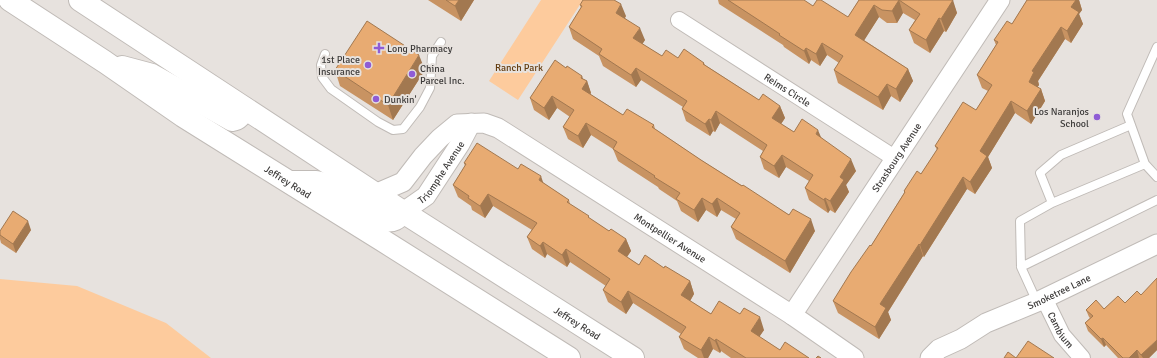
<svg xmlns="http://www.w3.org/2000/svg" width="1157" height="358" font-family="Signika,sans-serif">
<rect width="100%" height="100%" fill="#e7e2de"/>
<path fill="#fdcb9d" d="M541 0H583L518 100 489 81Z
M0 279 77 286 166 323 211 358H0Z"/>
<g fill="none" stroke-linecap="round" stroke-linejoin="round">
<g stroke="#c0bbb7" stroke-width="10">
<path id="service" d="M325 54 321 65 322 77 331 89 378 122 393 130 403 129 420 107 430 88 432 56 441 42
M1145 164 1127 114 1157 47
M1052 203 1040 173 1061 155 1131 125
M1021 267 1157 200
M1037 302 1021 267 1020 221 1052 203 1145 164 1157 177"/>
</g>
<g stroke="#c0bbb7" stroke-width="18">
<g id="minor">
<path id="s1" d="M679 20 896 159"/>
<path id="s2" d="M1044 298 1062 335 1082 358"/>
</g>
</g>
<g stroke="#c0bbb7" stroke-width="21">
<g id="tertiary">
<path id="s3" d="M375 194 403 182 423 156 440 138 457 124 484 123 498 128 792 315 854 358"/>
<path id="s4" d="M403 212 426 196 460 144 471 123"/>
<path id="s5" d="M792 315 1000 0"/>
<path id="s6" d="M930 358 939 349 961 339 986 323 1037 302 1157 244"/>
</g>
</g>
<g stroke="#c0bbb7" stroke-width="24">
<g id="primary">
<path id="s7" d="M10 0 105 62 183 116 382 240 569 358"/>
<path id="s8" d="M80 0 403 212 633 358"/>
<path d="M122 67 152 75 232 120C240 119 241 114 244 108"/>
<path d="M290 182H316L325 184 384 220C393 222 397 219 403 212"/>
</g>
</g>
<use href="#service" stroke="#fff" stroke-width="8"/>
<use href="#minor" stroke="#fff" stroke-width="16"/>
<use href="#tertiary" stroke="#fff" stroke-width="19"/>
<use href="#primary" stroke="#fff" stroke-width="22"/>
</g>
<path fill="#c89362" d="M428 0H474L461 21Z
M718 0H801L813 6 848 17 859 0H952L957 13 946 32 944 31 930 53 914 43 909 30 915 20 903 13 897 23H887L879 17 864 40 908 69 913 81 900 102 891 96 883 110 838 83 834 70 839 63 827 55 820 66 811 60 809 64 784 47 783 45 719 4Z
M1027 0H1079L1082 10 1079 14 1083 24 1071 43 1065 39 1038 81 1039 85 1037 87 1041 89 1045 101 1031 124 1015 113 988 157 992 168 975 194 967 189 924 257 923 256 888 312 891 320 879 339 838 313 833 301 871 246 904 193V191L921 174 937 150 935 146 976 110 988 91 982 88 977 75 996 45 994 40 1012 24Z
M580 5 626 16 625 18 645 40 642 44 662 56 678 58 704 63 705 65 759 100 780 106 785 118 781 124 794 132 822 138 856 171 846 185 849 192 835 213 830 210 828 213 809 200 805 188 809 181 786 167 779 178 764 169 760 157 763 151 720 123 715 132 713 131 710 136 686 121 682 109 683 107 641 80 636 87 603 66 599 56 573 39 569 27 581 8Z
M335 70H425L393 120 340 86Z
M584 79 587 81 591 93 590 94 623 115 654 125 655 129 701 160 815 231 790 273 736 239 731 227 736 219 721 210 717 217 706 210 698 222 681 211 677 201 659 189 658 187 618 161 613 149 591 135 583 148 568 139 563 127 570 117 557 108 549 120 534 110 530 98Z
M464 163 518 169 543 183 569 200 570 204 589 218 609 231 626 239 631 251 627 257 639 265 664 268 690 281 694 294 690 301 711 314 764 330 759 337 780 350 809 358H731L721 351 720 353 713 349 708 358H698L684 349 679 337 681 334 633 303 626 314 608 302 603 290 606 286 570 262 567 267 547 254 545 258 532 249 527 237 532 230 493 206 485 218 472 210 471 206 458 197 453 185 465 166Z
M31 230 16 253 1 243 0 239V231Z
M1104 309 1157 350 1149 358H1118L1106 345 1104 347 1088 331 1085 323 1090 318 1089 317 1086 310Z"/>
<path fill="#a27850" d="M459 0H474L461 21 455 6Z
M899 0 903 13 897 23 892 11Z
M953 0 957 13 946 32 941 19Z
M1076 0H1079L1082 10 1079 14 1083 24 1071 43 1067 31 1071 7Z
M621 4 626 16 620 25 616 13Z
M874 5 879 17 860 47 855 35Z
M939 18 944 31 930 53 926 40Z
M1061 27 1065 39 1038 81 1039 85 1033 94 1029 82 1032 71Z
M640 28 645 40 638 51 633 38Z
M822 43 827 55 820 66 816 54Z
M806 48 811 60 809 64 804 51Z
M419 55 425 70 393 120 388 105Z
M636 68 641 80 636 87 631 75Z
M908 69 913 81 900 102 896 89Z
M582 76 585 84 587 81 591 93 586 101 582 89 581 78Z
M887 84 891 96 883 110 878 97Z
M1041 89 1045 101 1031 124 1027 111Z
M552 96 557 108 549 120 544 108Z
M1011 101 1015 113 988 157 992 168 975 194 970 182 980 151Z
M780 106 785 118 777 130 772 118Z
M716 111 720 123 715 132 711 120Z
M709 119 713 131 710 136 705 124Z
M586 123 591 135 583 148 578 136Z
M818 130 823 142 816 134Z
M782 155 786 167 779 178 774 166Z
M851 159 856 171 846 185 849 192 835 213 830 201 840 177Z
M541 176 545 188 539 180Z
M963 177 967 189 924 257 920 245Z
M488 194 493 206 485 218 480 206Z
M702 198 706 210 698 222 694 210Z
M717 198 721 210 717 217 712 204Z
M825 198 830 210 828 213 824 200Z
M811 219 815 231 790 273 785 261Z
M28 221 31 230 16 253 13 244Z
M626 239 631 251 622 264 618 251Z
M543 242 547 254 545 258 540 246Z
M919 244 923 256 888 312 891 320 879 339 875 327 880 304Z
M566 249 570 262 567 267 562 255Z
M690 281 694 294 686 308 681 295Z
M628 291 633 303 626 314 621 302Z
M760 317 764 330 755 343 751 331Z
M709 337 713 349 708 358H704L701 350Z
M1103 338 1106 345 1104 347 1101 339Z
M716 339 721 351 720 353 715 341Z
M1157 340V350L1149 358H1143L1141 355Z
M1137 350 1139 358H1129Z"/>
<path fill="#e8ab72" stroke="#a27850" d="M446 0H459L455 6Z
M583 0H614L621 4 616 13 640 28 633 38 662 56 666 50 678 58 684 49 704 63 703 64 759 100 763 94 780 106 772 118 794 132 802 119 818 130 816 134 851 159 840 177 844 180 830 201 825 198 824 200 805 188 813 175 782 155 774 166 760 157 767 145 716 111 711 120 709 119 705 124 682 109 687 101 636 68 631 75 599 54 602 49 569 27 582 6 580 5Z
M728 0H804L813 6 817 0H821L848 17 859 0H953L941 19 939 18 926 40 909 30 920 14 899 0 892 11 882 10 874 5 855 35 908 69 896 89 887 84 878 97 834 70 843 56 822 43 816 54 806 48 804 51 779 35 780 34Z
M1027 0H1076L1071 7 1079 12 1067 31 1061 27 1032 71 1034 72 1029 82 1041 89 1027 111 1011 101 980 151 987 156 970 182 963 177 920 245 919 244 880 304 886 308 875 327 833 301 851 272 870 245 871 246 905 192 904 191 917 171 921 174 938 148 935 146 963 102 976 110 992 85 977 75 998 42 994 40 1007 21 1012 24Z
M367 21 419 55 388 105 335 70Z
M555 60 566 68 567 66 582 76 581 78 587 81 582 89 623 115 627 109 654 125 652 127 701 160 742 186 743 185 789 215 793 209 811 219 785 261 731 227 740 213 717 198 712 204 702 198 694 210 676 199 680 193 654 177 655 176 613 149 617 142 586 123 578 136 563 127 574 110 552 96 544 108 530 98Z
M477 143 518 169 521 164 541 176 539 180 569 200 567 202 589 216 588 217 609 231 611 229 626 239 618 251 639 265 645 255 664 268 665 266 690 281 681 295 711 314 719 301 740 314 744 308 760 317 751 331 780 350 785 342 809 358H746L716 339 715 341 709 337 701 350 679 337 686 327 628 291 621 302 603 290 610 279 566 249 562 255 543 242 540 246 527 237 537 223 488 194 480 206 468 198 469 196 453 185 466 164 464 163Z
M13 211 28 221 13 244 0 235V231Z
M1157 278V340L1141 355 1137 350 1129 358H1123L1103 338 1101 339 1085 323 1093 316 1086 310 1096 300 1104 309 1118 296 1125 303 1137 291 1141 295Z
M1028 341 1054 358H1004L1008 352 1016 358Z
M818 356 821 358H816Z"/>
<g fill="#8f5cd5" stroke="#e7e2de" stroke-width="1.5">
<path d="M377 42h4v4h4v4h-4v4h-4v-4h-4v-4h4z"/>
<circle cx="368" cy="65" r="4"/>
<circle cx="412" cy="74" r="4"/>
<circle cx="376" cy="99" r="4"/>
<circle cx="1097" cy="117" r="4"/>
</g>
<g text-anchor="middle" stroke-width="4" stroke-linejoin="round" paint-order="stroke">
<g font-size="10" fill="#3e3c3b" stroke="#e7e2de" text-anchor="start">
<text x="387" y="52">Long Pharmacy</text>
<text x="360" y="63" text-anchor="end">1st Place<tspan x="360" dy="12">Insurance</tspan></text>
<text x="420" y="72">China<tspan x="420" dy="12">Parcel Inc.</tspan></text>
<text x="384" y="103">Dunkin'</text>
<text x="1089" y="115" text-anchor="end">Los Naranjos<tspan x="1089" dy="12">School</tspan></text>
</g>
<g font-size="10" fill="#623b0e" stroke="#e7e2de">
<text x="519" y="71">Ranch Park</text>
</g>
<g font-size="10" fill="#3e3c3b" stroke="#e7e2de">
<text dy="4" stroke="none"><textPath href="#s1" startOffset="129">Reims Circle</textPath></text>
<text dy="4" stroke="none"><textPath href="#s5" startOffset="189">Strasbourg Avenue</textPath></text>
<text dy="4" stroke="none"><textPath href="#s4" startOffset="56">Triomphe Avenue</textPath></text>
<text dy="4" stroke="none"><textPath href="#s7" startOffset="332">Jeffrey Road</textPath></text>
<text dy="4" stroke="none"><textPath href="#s3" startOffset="356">Montpellier Avenue</textPath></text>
<text dy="4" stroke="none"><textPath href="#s6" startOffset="146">Smoketree Lane</textPath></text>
<text dy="4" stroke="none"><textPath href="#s8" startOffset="593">Jeffrey Road</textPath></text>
<text dy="4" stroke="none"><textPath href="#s2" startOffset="36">Cambium</textPath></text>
</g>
</g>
</svg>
